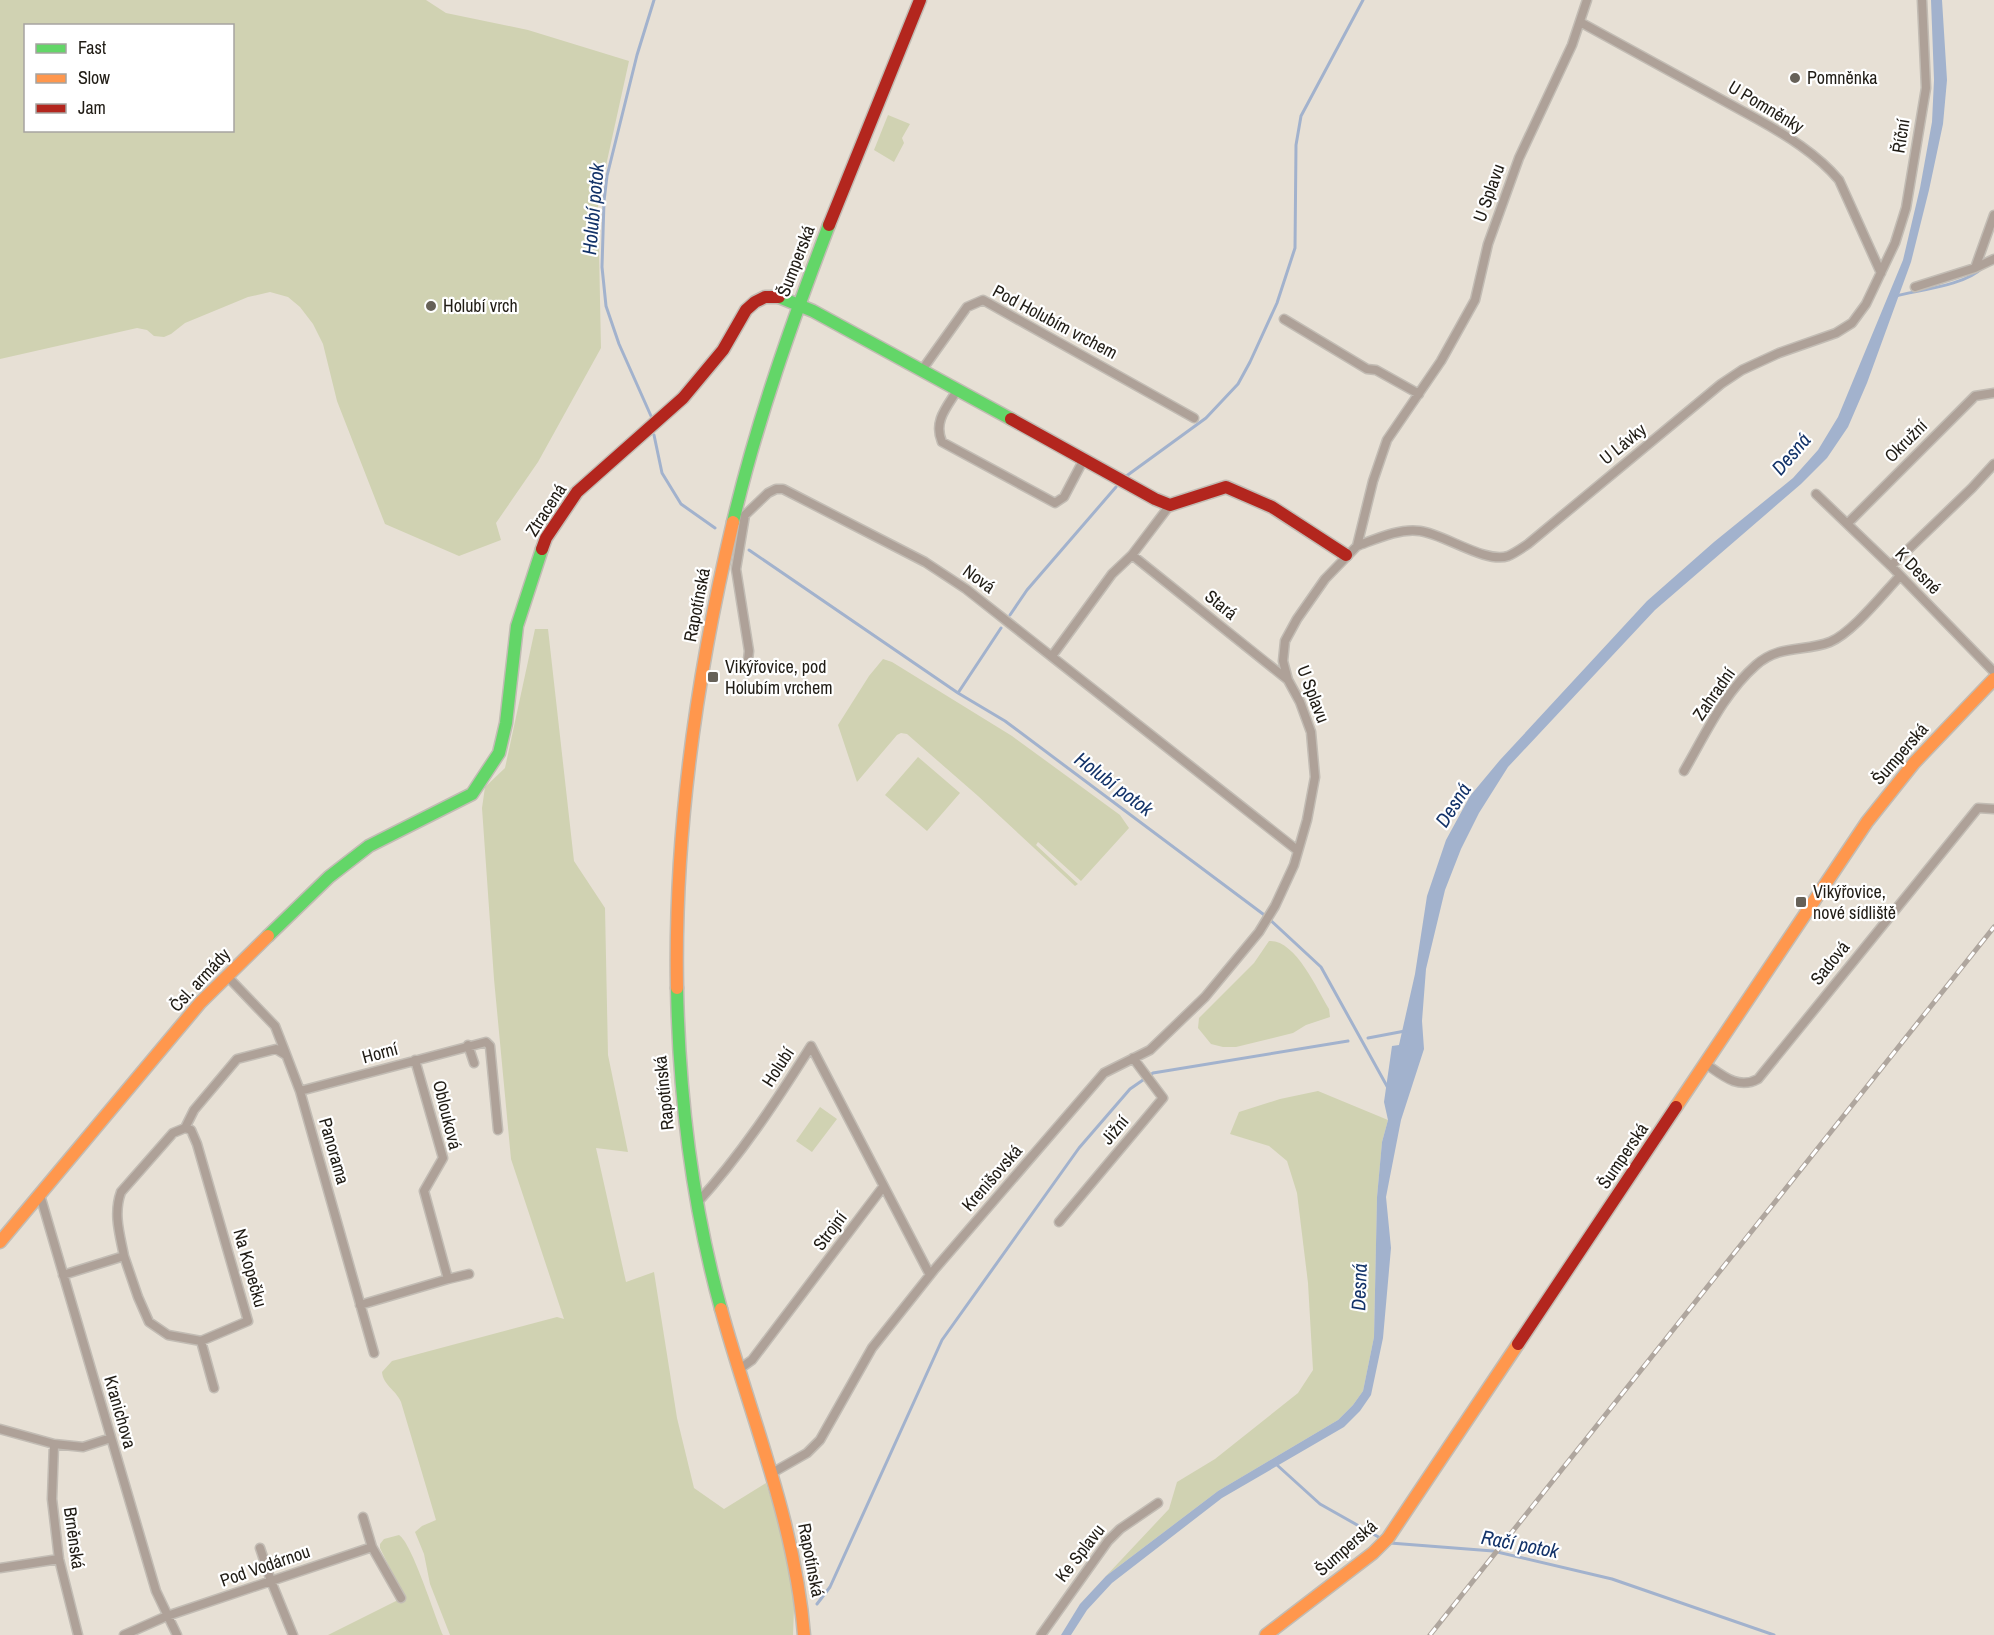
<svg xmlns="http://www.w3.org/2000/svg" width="1994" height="1635" font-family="'Archivo Narrow',sans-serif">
<rect width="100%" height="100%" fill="#e7e0d5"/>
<path fill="#d0d2b2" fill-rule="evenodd" d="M0 0H426L446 13 528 30 629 61 598 202 601 348 538 462 496 523 501 540 459 556 385 524 337 401 323 344 313 324 300 307 288 297 270 292 248 297 185 323 171 334 164 337 154 336 147 330 137 328 0 359ZM26 26H232V130H26Z
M888 115 910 124 902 138 904 143 894 162 874 150Z
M535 629H548L574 861 605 908 608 1055 628 1152 596 1148 626 1282 654 1272 677 1418 694 1488 724 1509 766 1483 783 1535 795 1584 793 1635H450L430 1584 424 1554 415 1532 422 1526 436 1520 401 1402C396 1390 383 1385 382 1372L392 1361 557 1317 564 1319 511 1159 494 979 482 808 485 787 505 768Z
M883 659 892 662 1012 736 1120 815 1129 828 1081 881 1038 842 1036 845 1078 884 1075 886 978 796 907 734 901 733 897 735 857 782 838 725 869 676Z
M918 757 960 793 927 831 885 795Z
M1269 941C1295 939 1317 989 1329 1009L1330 1017 1306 1025 1293 1033 1236 1047H1223L1211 1044 1198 1028 1199 1018 1254 963Z
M1318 1091 1388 1120 1382 1142 1377 1197 1374 1337 1363 1391 1353 1405 1338 1420 1218 1491 1106 1576 1169 1509 1177 1482 1215 1459 1298 1393 1313 1370 1308 1283 1297 1193 1287 1161 1269 1146 1230 1134 1239 1112 1280 1099Z
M820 1107 837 1119 812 1152 796 1141Z
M399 1535C412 1543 435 1617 443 1635H328L404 1597 380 1548V1544L384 1539Z"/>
<path fill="#a2b2cd" d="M1931 0H1942L1947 80 1943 124 1929 190 1911 262 1867 383 1848 427 1827 458 1801 484 1655 610 1508 767 1479 813 1461 849 1445 890 1426 969 1422 1021 1424 1049 1401 1120 1386 1197 1391 1248 1383 1338 1371 1395 1360 1411 1344 1427 1222 1498 1112 1583 1087 1610 1071 1635H1061L1080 1604 1106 1576 1218 1491 1338 1420 1353 1405 1363 1391 1374 1337 1377 1197 1382 1142 1388 1120 1384 1102 1392 1046 1399 1045 1415 974 1427 896 1446 840 1470 796 1500 760 1647 601 1714 542 1793 478 1818 450 1838 417 1903 260 1920 188 1932 122 1934 80Z"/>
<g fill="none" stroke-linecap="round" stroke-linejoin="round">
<path stroke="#a2b2cd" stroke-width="3" d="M1896 296C1919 290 1966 285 1982 268
M651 416 619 344 606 306 602 267 604 201 607 176 637 55 654 0
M654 435 662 473 681 504 715 528
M1125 477 1206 418 1238 384 1250 362 1277 303 1295 248 1296 145 1301 116 1363 0
M749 550 958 693 1005 721 1267 917 1321 967 1388 1088
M1010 615 1027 590 1116 487
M958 693 1001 628
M1368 1038 1405 1031
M1277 1465 1320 1504 1382 1539
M1390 1543 1493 1551 1612 1579 1774 1635
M817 1604 830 1587 942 1340 1079 1148 1130 1089 1153 1073 1348 1041"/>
<g stroke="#c2bcb4" stroke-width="11">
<path id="street" d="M1580 22 1757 119C1786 135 1817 154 1839 180L1881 273
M1975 268 1994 215
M1915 287 1975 268 1994 259
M1284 319 1367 369 1376 370 1419 394
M922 370 967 307 983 300 1194 418
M958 389C947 407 933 421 942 442L1055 503 1064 497 1084 459
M1816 494 1891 566 1994 672
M1848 523 1975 396 1994 393
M1357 546C1376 539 1399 528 1420 531 1444 534 1486 564 1508 556 1515 553 1522 548 1528 544L1721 384 1742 370 1779 353 1836 333 1852 323 1866 304 1895 243 1906 208 1926 88 1922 0
M1132 555 1170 505
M1891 566 1972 488 1994 464
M1052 656 1112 574 1132 555 1288 680
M747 669 749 651 736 569 745 515 768 493 776 489H783L925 562 966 589 1297 850
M1684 771C1705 735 1724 693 1756 665 1780 644 1804 652 1830 642 1852 633 1882 595 1900 576
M227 976 275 1026 284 1049 300 1091 374 1353
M468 1045 474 1063
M1706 1064C1722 1075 1738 1090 1758 1079L1978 808 1994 809
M300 1091 486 1042 490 1046 498 1130
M185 1128 194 1110 237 1059 276 1049 286 1055
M40 1195 156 1591 177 1635
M697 1203C741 1155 777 1100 811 1046L930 1275
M1059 1222 1163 1098 1133 1058
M63 1275 124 1256C120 1235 113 1214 121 1192L173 1133 185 1128 191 1130 197 1144 248 1321 201 1341 168 1335 149 1322 138 1297 124 1256
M448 1279 469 1274
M360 1305 448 1279 424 1191 443 1158 415 1060
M201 1341 214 1388
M738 1370 752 1360 883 1187
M0 1429 54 1444 83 1447 111 1438
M54 1444 52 1499 59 1559 78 1635
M772 1473 807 1453 820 1440 872 1348 934 1270 1104 1073 1150 1050 1205 997 1259 932 1275 906 1294 865 1307 820 1315 777 1311 732 1300 702 1288 680 1283 661 1285 641 1297 619 1325 579 1357 546 1373 481 1387 440 1441 361 1475 300 1488 244 1519 158 1572 45 1587 0
M363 1517 372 1547 401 1598
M260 1548 271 1581 293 1635
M0 1568 59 1559
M124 1635 167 1616 372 1547
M1041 1635 1108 1541 1120 1529 1158 1503"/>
</g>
<g stroke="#c2bcb4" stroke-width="15">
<path id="fast" d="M779 297 813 311 1011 419
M733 522C757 420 792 322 829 225
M268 936 329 877 369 846 472 794 499 753 506 723 517 626 542 549
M677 988C679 1096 692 1204 721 1309"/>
</g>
<g stroke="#c2bcb4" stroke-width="15">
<path id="slow" d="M677 988C674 831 697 673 733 522
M1676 1107 1867 822 1914 763 1994 679
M0 1242 200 1003 268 936
M721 1309C751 1418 795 1522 804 1635
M1266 1635 1373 1553 1388 1538 1518 1344"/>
</g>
<g stroke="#c2bcb4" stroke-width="15">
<path id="jam" d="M829 225 920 0
M1011 419 1155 499 1170 505 1226 487 1272 507 1346 555
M542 549 546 538 577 492 683 398 723 350 746 310 755 302 765 297H779
M1518 1344 1676 1107"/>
</g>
<use href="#street" stroke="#aea198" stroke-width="8"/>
<use href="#fast" stroke="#63d668" stroke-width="12"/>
<use href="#slow" stroke="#ff974d" stroke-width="12"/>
<use href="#jam" stroke="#b3261e" stroke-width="12"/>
<g stroke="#afa69e" stroke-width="5">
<path id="rail" d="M1430 1635 1994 927"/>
</g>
<use href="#rail" stroke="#fff" stroke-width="3" stroke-dasharray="9" stroke-linecap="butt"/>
</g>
<g fill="#666158" stroke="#fff" stroke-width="2">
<circle cx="1795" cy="78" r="6"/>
<circle cx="431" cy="306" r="6"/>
<rect x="707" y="671" width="12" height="12" rx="3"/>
<rect x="1795" y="896" width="12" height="12" rx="3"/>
</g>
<g text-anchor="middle" stroke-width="4.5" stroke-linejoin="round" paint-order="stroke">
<g font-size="18" fill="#201c15" stroke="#fff" text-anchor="start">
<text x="1807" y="84">Pomněnka</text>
<text x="443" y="312">Holubí vrch</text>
<text x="725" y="673">Vikýřovice, pod<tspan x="725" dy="21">Holubím vrchem</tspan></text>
<text x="1813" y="898">Vikýřovice,<tspan x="1813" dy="21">nové sídliště</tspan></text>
</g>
<g font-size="18" fill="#201c15" stroke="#fff">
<text transform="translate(1766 107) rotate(31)" y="6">U Pomněnky</text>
<text transform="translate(1901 136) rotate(-81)" y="6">Říční</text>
<text transform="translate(1489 193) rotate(-70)" y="6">U Splavu</text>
<text transform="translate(796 261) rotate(-69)" y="6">Šumperská</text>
<text transform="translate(1055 322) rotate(28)" y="6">Pod Holubím vrchem</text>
<text transform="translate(1906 441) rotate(-45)" y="6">Okružní</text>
<text transform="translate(1623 444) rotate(-39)" y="6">U Lávky</text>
<text transform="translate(546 510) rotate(-57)" y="6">Ztracená</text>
<text transform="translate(1918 571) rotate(46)" y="6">K Desné</text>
<text transform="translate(979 579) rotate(36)" y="6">Nová</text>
<text transform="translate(697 605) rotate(-79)" y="6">Rapotínská</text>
<text transform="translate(1221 605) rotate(39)" y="6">Stará</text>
<text transform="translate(1313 694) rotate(69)" y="6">U Splavu</text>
<text transform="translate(1714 694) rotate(-55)" y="6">Zahradní</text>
<text transform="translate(1900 754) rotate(-49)" y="6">Šumperská</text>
<text transform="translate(1830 963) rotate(-51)" y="6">Sadová</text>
<text transform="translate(200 980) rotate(-47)" y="6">Čsl. armády</text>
<text transform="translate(380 1053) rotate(-15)" y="6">Horní</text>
<text transform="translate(778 1067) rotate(-57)" y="6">Holubí</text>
<text transform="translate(664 1093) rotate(-96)" y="6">Rapotínská</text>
<text transform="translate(447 1115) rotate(76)" y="6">Oblouková</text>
<text transform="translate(1115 1130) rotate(-50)" y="6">Jižní</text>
<text transform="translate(334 1151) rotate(74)" y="6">Panorama</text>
<text transform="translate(1623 1156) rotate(-56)" y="6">Šumperská</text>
<text transform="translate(992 1178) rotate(-49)" y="6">Krenišovská</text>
<text transform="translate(830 1231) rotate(-53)" y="6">Strojní</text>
<text transform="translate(250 1268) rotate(74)" y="6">Na Kopečku</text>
<text transform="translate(120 1412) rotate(74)" y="6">Kranichova</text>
<text transform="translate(74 1538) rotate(82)" y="6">Brněnská</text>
<text transform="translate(1346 1548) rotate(-41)" y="6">Šumperská</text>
<text transform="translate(1080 1553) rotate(-52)" y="6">Ke Splavu</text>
<text transform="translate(811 1560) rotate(79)" y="6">Rapotínská</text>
<text transform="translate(265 1566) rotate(-19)" y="6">Pod Vodárnou</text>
</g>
<g font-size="20" font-style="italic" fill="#133369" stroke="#fff">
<text transform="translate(593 209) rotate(-85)" y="7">Holubí potok</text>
<text transform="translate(1791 454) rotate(-49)" y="7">Desná</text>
<text transform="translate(1114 784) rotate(37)" y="7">Holubí potok</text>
<text transform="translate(1453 805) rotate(-57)" y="7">Desná</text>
<text transform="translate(1359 1287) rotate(-88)" y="7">Desná</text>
<text transform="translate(1520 1544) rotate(11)" y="7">Račí potok</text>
</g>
</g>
<rect x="24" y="24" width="210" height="108" fill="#ffffff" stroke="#a6a4a1" stroke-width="1.5"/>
<rect x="36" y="44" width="30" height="9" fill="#63d668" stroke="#a6a4a1" stroke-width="1.5"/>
<text x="78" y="54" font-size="18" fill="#201c15">Fast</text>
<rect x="36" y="74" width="30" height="9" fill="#ff974d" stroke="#a6a4a1" stroke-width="1.5"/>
<text x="78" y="84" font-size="18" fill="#201c15">Slow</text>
<rect x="36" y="104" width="30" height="9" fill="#b3261e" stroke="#a6a4a1" stroke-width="1.5"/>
<text x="78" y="114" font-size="18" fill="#201c15">Jam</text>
</svg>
